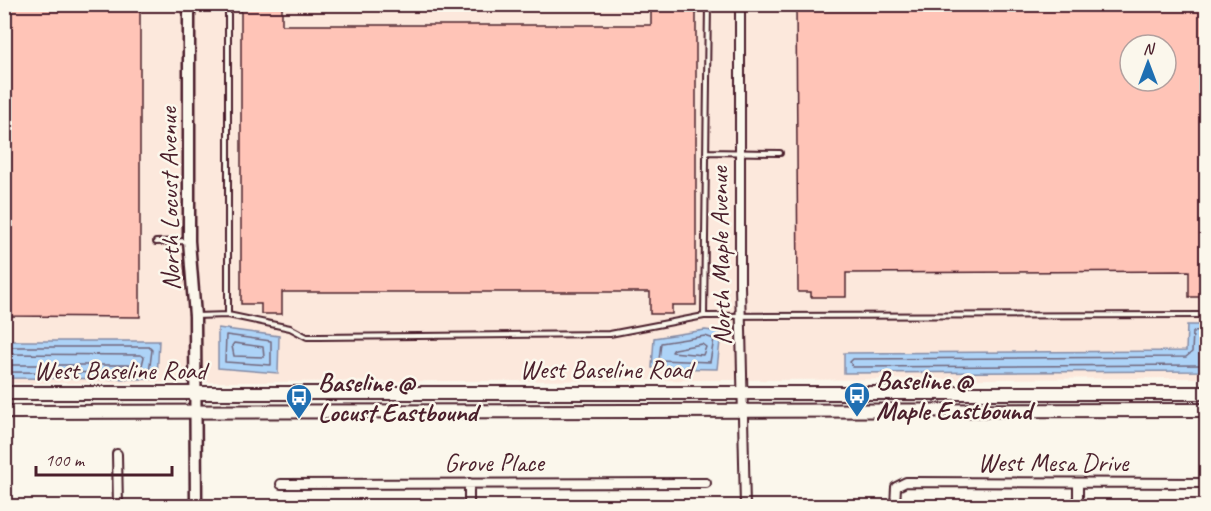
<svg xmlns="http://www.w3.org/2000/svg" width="1211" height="511" font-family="Caveat,sans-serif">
<rect width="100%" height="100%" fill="#fbf7ec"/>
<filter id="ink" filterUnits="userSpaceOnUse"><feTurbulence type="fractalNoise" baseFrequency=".0167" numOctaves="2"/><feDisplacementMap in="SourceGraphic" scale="12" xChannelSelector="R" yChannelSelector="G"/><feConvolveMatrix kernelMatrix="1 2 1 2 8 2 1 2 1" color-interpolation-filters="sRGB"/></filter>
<g filter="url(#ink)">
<path fill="#fce8dc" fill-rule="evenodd" d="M4 5H1206V378L5 383ZM1130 45H1166V81H1130Z"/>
<path fill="#add3f7" stroke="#858ba5" stroke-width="1.5" d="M1187 325H1206V371L844 373V353L1186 351Z
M218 328 279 336 278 373 218 368Z
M705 330 721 332 717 369 652 368 654 338Z
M5 341H159L157 379 5 378Z"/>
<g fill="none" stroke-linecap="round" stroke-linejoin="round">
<path stroke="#72677d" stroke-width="1.5" d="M1206 331 1193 332 1192 352 1186 357 853 359 850 362 853 367 1206 365
M226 335 271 341V365L225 362Z
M705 336 714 339 710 362 659 360 661 343Z
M234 343 263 347 264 357 234 356 232 346Z
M702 344 706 347 703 355 672 352 674 349Z
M4 347H149L152 350 149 373 4 372
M4 354 141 355 144 357 142 365H4"/>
</g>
<path fill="#ffc4b7" stroke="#4a1f2b" stroke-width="1.5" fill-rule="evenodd" d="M4 4H140V317L4 316Z
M241 4H282V25H651V4H696V305H672V314H650V292H282V314H261V304H241Z
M796 4H1206V297H1189V271L846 273V297H811V292H798ZM1130 45H1166V81H1130Z"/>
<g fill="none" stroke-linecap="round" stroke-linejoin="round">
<g stroke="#4a1f2b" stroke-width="8">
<path id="service" d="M706 152 780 153
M156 242 188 241
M228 315 290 328 307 337H319L610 334 704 316 1206 315
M195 316 228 315V4
M704 316 708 4"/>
</g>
<g stroke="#4a1f2b" stroke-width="12">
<path id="minor" d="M740 4V285L745 506
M117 454 118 506
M281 484 706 483
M469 506V483
M895 506 896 487 906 482 1206 483
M1078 506V484"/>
</g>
<g stroke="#4a1f2b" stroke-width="15">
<path id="tertiary" d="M189 4V241L195 316 196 506"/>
</g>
<g stroke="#4a1f2b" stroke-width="16">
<path id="primary" d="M4 393H1206
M4 412 1206 410"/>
</g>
<use href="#service" stroke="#fbf7ec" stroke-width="4"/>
<use href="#minor" stroke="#fbf7ec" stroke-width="8"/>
<use href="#tertiary" stroke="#fbf7ec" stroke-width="10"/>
<use href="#primary" stroke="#fbf7ec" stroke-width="12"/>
</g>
</g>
<defs>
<g id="bus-pin" transform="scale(1.35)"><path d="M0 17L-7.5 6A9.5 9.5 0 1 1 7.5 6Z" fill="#1f6fb2" stroke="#fbf7ec"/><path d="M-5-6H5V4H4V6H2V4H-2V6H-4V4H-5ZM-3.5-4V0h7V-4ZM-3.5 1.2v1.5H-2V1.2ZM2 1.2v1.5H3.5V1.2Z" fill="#fff"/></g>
</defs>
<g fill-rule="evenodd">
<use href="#bus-pin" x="857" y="395"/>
<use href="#bus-pin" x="299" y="397"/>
</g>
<g text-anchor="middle" stroke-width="5" stroke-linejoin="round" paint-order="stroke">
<g font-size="26" fill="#4a1f2b" stroke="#fbf7ec">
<text transform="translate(169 199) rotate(-91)" y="9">North Locust Avenue</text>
<text transform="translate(720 256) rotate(-91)" y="9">North Maple Avenue</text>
<text x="606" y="378">West Baseline Road</text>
<text x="120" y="379">West Baseline Road</text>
<text x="494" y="471">Grove Place</text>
<text x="1053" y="471">West Mesa Drive</text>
</g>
<g font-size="26" font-weight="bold" fill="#4a1f2b" stroke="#fbf7ec" text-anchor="start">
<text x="876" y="389">Baseline @<tspan x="876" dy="30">Maple Eastbound</tspan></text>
<text x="318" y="391">Baseline @<tspan x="318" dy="30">Locust Eastbound</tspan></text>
</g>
</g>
<rect width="1211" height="511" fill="none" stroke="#fbf7ec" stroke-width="24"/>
<rect x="12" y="12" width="1187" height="487" fill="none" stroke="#4a1f2b" stroke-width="2" filter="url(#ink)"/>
<g transform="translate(1148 63)"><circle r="28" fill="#fbf7ec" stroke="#b4a19f" stroke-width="1.5"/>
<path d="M0-4.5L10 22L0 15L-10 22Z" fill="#1f6fb2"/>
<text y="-9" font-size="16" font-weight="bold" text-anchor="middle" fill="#4a1f2b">N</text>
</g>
<path d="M36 466v9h136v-9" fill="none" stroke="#4a1f2b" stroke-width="3"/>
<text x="45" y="466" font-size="18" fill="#4a1f2b" stroke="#fbf7ec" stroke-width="4.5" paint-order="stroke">100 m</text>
</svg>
